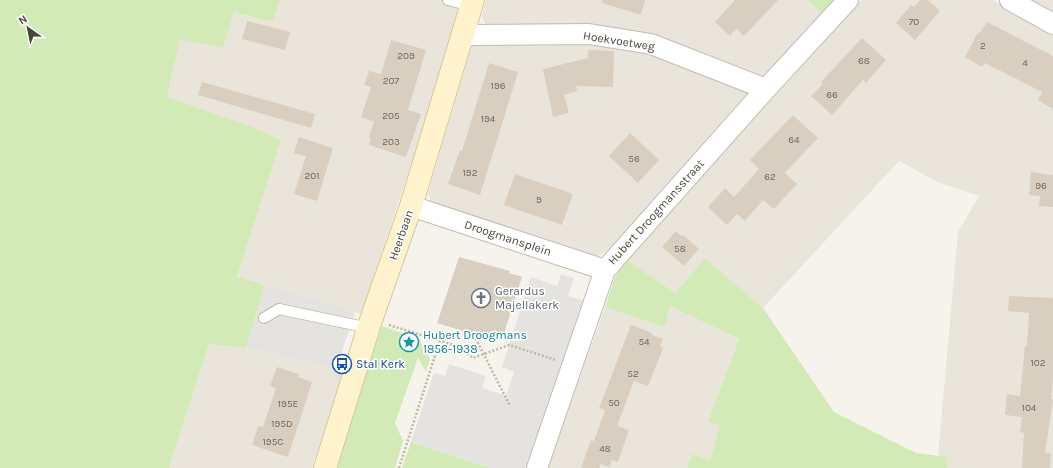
<svg xmlns="http://www.w3.org/2000/svg" width="1053" height="468" font-family="Karla,sans-serif">
<rect width="100%" height="100%" fill="#f6f3ec"/>
<path fill="#eae5da" d="M280 0H460L441 74 361 314 237 277 281 140 167 97 180 39 234 12 273 22Z
M486 0H806L822 14 763 78 699 51 651 35 486 25 482 17Z
M861 0H993L1053 33V468H947V457L938 456 958 232 979 196 937 182 899 161 763 308 705 258 675 293 626 259 704 170Z
M1023 0H1053V16Z
M555 39 645 51 742 87 748 93 746 100 611 248 594 259 441 208 431 202 428 193 472 46 479 42Z
M670 306 739 339 709 421 720 425 710 460 692 454 687 468H548L605 307 665 327Z
M209 344 246 348 344 368 312 468H169Z"/>
<path fill="#d2eab5" d="M0 0H280L273 22 234 12 223 48 180 39 167 97 249 126 281 140 237 277 265 285 246 348 209 344 169 468H0Z
M807 0H836L822 14Z
M705 258 763 308 834 412 916 453 947 457V468H687L692 454 710 460 720 425 708 422 739 339 670 306 665 327 605 307 615 277 626 259 675 293Z
M382 326 419 339 430 359 426 372 418 358 395 423 403 441 395 468H336Z
M411 442 491 468H402Z"/>
<path fill="#e5e3e0" d="M561 274 574 278 568 296 584 301 530 468H491L411 442 434 373 445 376 449 364 486 376 482 388 506 396 514 372 502 367 531 277 557 286Z
M265 285 355 312 337 367 246 348Z"/>
<path fill="#d8cfc1" d="M602 0H645L641 15 602 3Z
M735 0H778L744 36 736 29 730 36 715 22Z
M920 0H928L940 11 915 40 896 23 911 5 914 7Z
M247 21 290 32 285 50 242 39Z
M987 22 1053 56V109L1038 100 1042 92 985 63 982 67 965 57 978 32 980 33Z
M862 38 886 60 866 83 863 80 832 115 811 96 823 84 821 82Z
M391 40 426 50 408 110 421 114 406 157 369 145 371 138 369 137 374 122 361 117 371 87 364 85 369 71 381 74Z
M588 50 614 51 613 87 576 86 577 91 564 95 569 113 553 117 543 69 588 58Z
M489 63 518 72 480 195 448 184 460 150 462 151Z
M202 82 315 114 311 128 198 95Z
M793 115 818 138 785 173 797 184 774 209 763 200 745 221 737 214 727 225 708 207 725 188 734 197 759 169 750 160Z
M630 133 659 160 638 183 609 156Z
M299 137 333 148 317 201 294 194 306 156 294 153Z
M1031 172 1053 175V207L1039 206 1040 196 1029 195Z
M515 174 573 194 562 225 504 205Z
M676 231 681 236 683 235 699 249 684 266 662 247Z
M459 257 510 271 509 273 522 277 502 339 489 335 488 339 437 323Z
M1009 296 1053 298V377L1051 399H1053L1045 453H1051L1050 468H1022L1024 433 1020 432 1022 417 1005 415 1007 394 1020 396 1025 346H1027L1029 313 1008 311Z
M631 325 652 333V335L663 339 660 346 663 348 648 386 634 381 617 426 629 430 618 462 612 460 609 467 601 464 599 468H581L591 440 594 441 605 410 599 408Z
M277 367 299 374 298 377 312 382 288 457 252 445 258 426 263 427 276 388 270 386Z"/>
<g fill="none" stroke-linecap="round" stroke-linejoin="round">
<g stroke="#c2bbae" stroke-width="12">
<path id="lane" d="M448 0 471 6
M264 318 279 309 369 328"/>
</g>
<g stroke="#c2bbae" stroke-width="22">
<path id="street" d="M1010 0 1053 24
M464 35 589 34 651 44 766 89
M411 206 605 270
M537 468 605 270 766 89 848 0"/>
</g>
<g stroke="#d6c79b" stroke-width="24">
<path id="secondary" d="M325 468 371 320 411 206 473 0"/>
</g>
<path stroke="#c4b79f" stroke-width="2.5" stroke-dasharray="2 2" stroke-linecap="butt" d="M389 325 460 347 473 358 509 345 556 360
M474 335 510 406
M399 468 440 340"/>
<use href="#lane" stroke="#fff" stroke-width="10"/>
<use href="#street" stroke="#fff" stroke-width="20"/>
<use href="#secondary" stroke="#fff3cd" stroke-width="22"/>
</g>
<defs>
<g id="church-ring" transform="scale(1)"><circle r="9.5" fill="#fff" stroke="#6b7280" stroke-width="1.5"/><path d="M-1.2-6h2.4v3.5h3.3v2.4h-3.3V6h-2.4V-.1h-3.3v-2.4h3.3Z" fill="#6b7280"/></g>
<g id="sight-ring" transform="scale(1)"><circle r="9.5" fill="#fff" stroke="#0f9aa8" stroke-width="1.5"/><path d="M0-6L1.8-2.2L6-1.7L2.9 1.2L3.7 5.4L0 3.3L-3.7 5.4L-2.9 1.2L-6-1.7L-1.8-2.2Z" fill="#0f9aa8"/></g>
<g id="bus-ring" transform="scale(1)"><circle r="9.5" fill="#fff" stroke="#1a4fb4" stroke-width="1.5"/><path d="M-5-6H5V4H4V6H2V4H-2V6H-4V4H-5ZM-3.5-4V0h7V-4ZM-3.5 1.2v1.5H-2V1.2ZM2 1.2v1.5H3.5V1.2Z" fill="#1a4fb4"/></g>
</defs>
<g fill-rule="evenodd">
<use href="#church-ring" x="481" y="298"/>
<use href="#sight-ring" x="409" y="342"/>
<use href="#bus-ring" x="342" y="364"/>
</g>
<g text-anchor="middle" stroke-width="3" stroke-linejoin="round" paint-order="stroke">
<g font-size="10" fill="#6e675b">
<text x="914" y="25">70</text>
<text x="983" y="49">2</text>
<text x="406" y="59">209</text>
<text x="864" y="64">68</text>
<text x="1025" y="66">4</text>
<text x="391" y="84">207</text>
<text x="498" y="89">196</text>
<text x="832" y="98">66</text>
<text x="391" y="119">205</text>
<text x="488" y="122">194</text>
<text x="794" y="143">64</text>
<text x="391" y="145">203</text>
<text x="634" y="162">56</text>
<text x="470" y="176">192</text>
<text x="312" y="179">201</text>
<text x="770" y="180">62</text>
<text x="1041" y="189">96</text>
<text x="539" y="203">9</text>
<text x="680" y="252">58</text>
<text x="644" y="345">54</text>
<text x="1038" y="366">102</text>
<text x="633" y="377">52</text>
<text x="614" y="406">50</text>
<text x="288" y="407">195E</text>
<text x="1029" y="411">104</text>
<text x="282" y="427">195D</text>
<text x="273" y="445">195C</text>
<text x="605" y="452">48</text>
</g>
<g font-size="12" fill="#4b4439" stroke="#fff">
<text transform="translate(619 41) rotate(9)" y="4">Hoekvoetweg</text>
<text transform="translate(656 212) rotate(-48)" y="4">Hubert Droogmansstraat</text>
<text transform="translate(401 235) rotate(-71)" y="4">Heerbaan</text>
<text transform="translate(508 238) rotate(18)" y="4">Droogmansplein</text>
</g>
<g font-size="12" fill="#5b616d" stroke="#fff" text-anchor="start">
<text x="495" y="295">Gerardus<tspan x="495" dy="14">Majellakerk</tspan></text>
</g>
<g font-size="12" fill="#0d838f" stroke="#fff" text-anchor="start">
<text x="423" y="339">Hubert Droogmans<tspan x="423" dy="14">1856-1938</tspan></text>
</g>
<g font-size="12" fill="#164399" stroke="#fff" text-anchor="start">
<text x="356" y="368">Stal Kerk</text>
</g>
</g>
<g transform="translate(28 28) rotate(327)" stroke="#ffffff" stroke-width="3" paint-order="stroke">
<path d="M0-3L7 15L0 10L-7 15Z" fill="#4b4439"/>
<text y="-6" font-size="11" font-weight="bold" text-anchor="middle" fill="#4b4439">N</text>
</g>
</svg>
